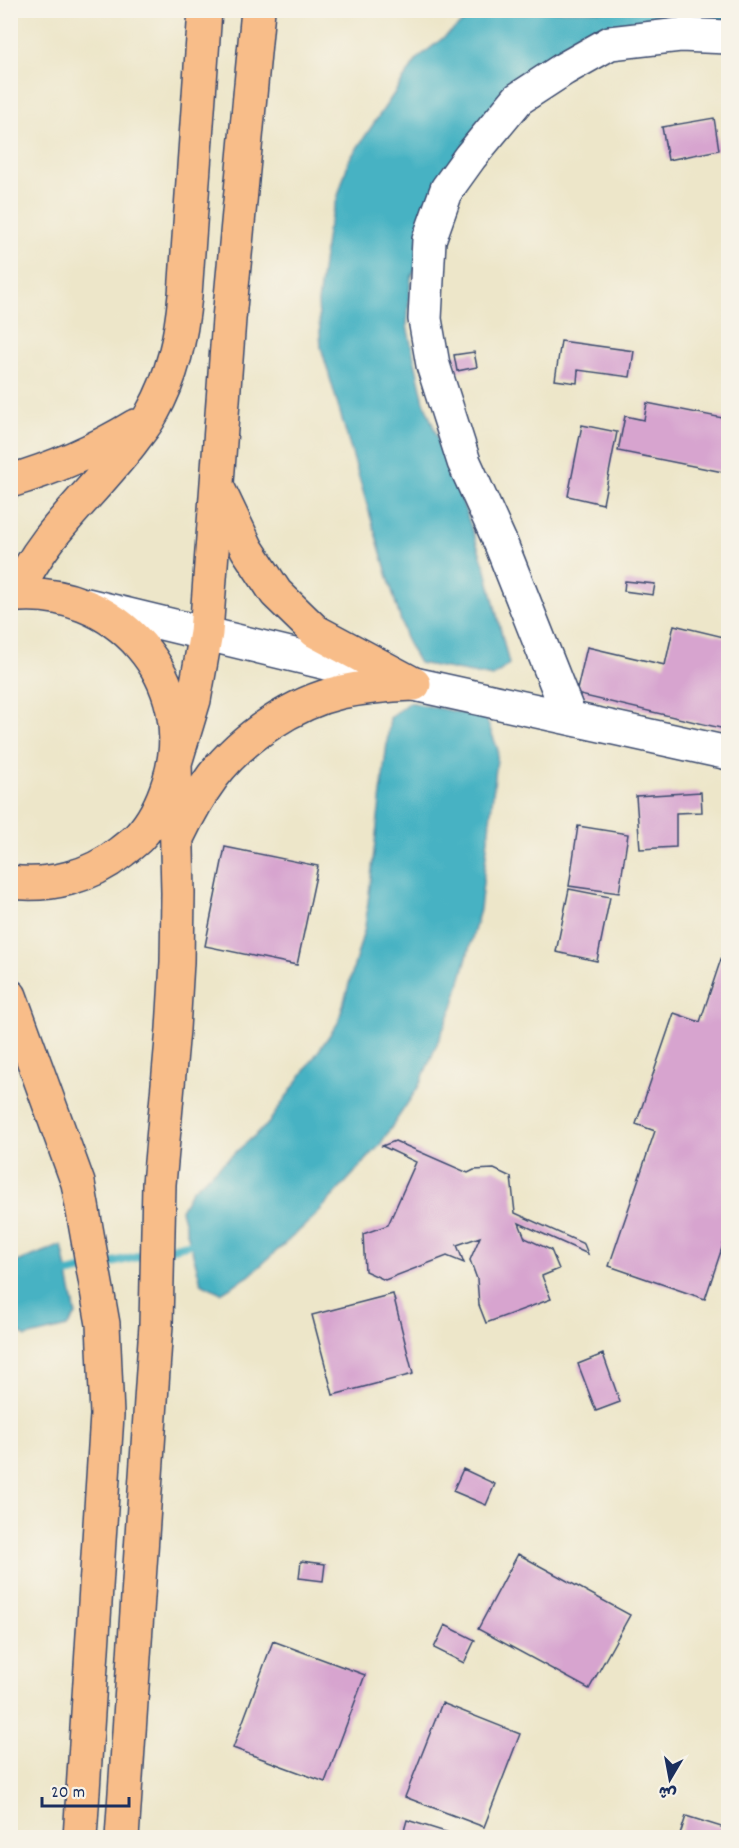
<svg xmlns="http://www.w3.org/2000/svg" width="739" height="1848" font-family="Dekko,'Playpen Sans Arabic',sans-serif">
<rect width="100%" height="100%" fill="#f7f3e8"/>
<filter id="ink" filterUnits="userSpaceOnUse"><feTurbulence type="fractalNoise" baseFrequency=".0167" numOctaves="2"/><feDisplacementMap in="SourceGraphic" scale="12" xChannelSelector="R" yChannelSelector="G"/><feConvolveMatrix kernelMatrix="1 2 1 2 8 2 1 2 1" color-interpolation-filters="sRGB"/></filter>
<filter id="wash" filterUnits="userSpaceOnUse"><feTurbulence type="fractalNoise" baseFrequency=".008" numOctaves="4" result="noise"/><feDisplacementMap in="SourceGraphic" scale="24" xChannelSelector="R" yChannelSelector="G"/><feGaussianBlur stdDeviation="1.35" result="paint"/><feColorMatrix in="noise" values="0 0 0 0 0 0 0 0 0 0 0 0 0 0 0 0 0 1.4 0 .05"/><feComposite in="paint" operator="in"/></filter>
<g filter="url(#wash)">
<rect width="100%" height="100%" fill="#ede6c9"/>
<path fill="#46b2c3" stroke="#307090" stroke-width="1.5" d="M477 11H728V26H614L501 101 411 278 407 326 424 402 461 498 486 570 509 664 493 677 419 663 407 642 321 347 318 303 327 232 349 160 418 58Z
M409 702 486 718 498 750 480 909 454 1004 419 1086 379 1146 312 1219 249 1276 221 1293 201 1283 181 1210 192 1190 267 1125 338 1023 365 927 390 718Z
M62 1245 76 1315 67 1327 26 1337 11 1327V1264Z"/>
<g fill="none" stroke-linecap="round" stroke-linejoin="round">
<path stroke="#46b2c3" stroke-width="9" d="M57 1276 201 1241"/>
</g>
<g id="blocks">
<path fill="#d7a4cf" d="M714 118 719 150 668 160 662 127Z
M561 341 634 351 630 377 578 370 577 383 555 380Z
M474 352 477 367 457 371 454 355Z
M647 403 728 419V473L618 451 625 416 644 420Z
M582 425 617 432 603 504 568 496Z
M625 581 655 584 653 595 624 591Z
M674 625 728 638V751L720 749 725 729 576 694 587 647 665 665Z
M701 792 702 812 676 813V847L640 849 636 796Z
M578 826 628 834 619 893 569 886Z
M225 847 318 866 297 965 205 946Z
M569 889 610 897 597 961 556 952Z
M728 938V1230L705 1299 609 1266 655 1131 636 1124 674 1013 700 1022Z
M395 1141 468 1173 474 1170 494 1169 511 1177 515 1213 584 1244 588 1254 519 1223 525 1238 551 1250 559 1269 542 1276 551 1299 486 1323 479 1305 477 1279 470 1260 480 1237 457 1245 464 1263 447 1256 385 1280 365 1271 363 1234 388 1225 416 1162 382 1146Z
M393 1294 413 1374 333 1395 312 1315Z
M603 1354 620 1402 596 1411 578 1364Z
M463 1469 495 1484 486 1505 453 1491Z
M518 1554 630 1615 589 1689 478 1629Z
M301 1561 325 1564 323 1581 299 1578Z
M445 1625 475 1640 464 1663 434 1648Z
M273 1641 365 1675 325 1782 233 1748Z
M442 1703 520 1734 484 1827 405 1797Z
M686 1816 728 1829V1838H679Z
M407 1820 462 1837V1838H402Z"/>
</g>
</g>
<g filter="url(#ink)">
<use href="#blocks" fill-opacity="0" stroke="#3a4a6e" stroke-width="1.5"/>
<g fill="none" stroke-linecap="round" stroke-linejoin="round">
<g stroke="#3a4a6e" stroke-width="36">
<path id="minor" d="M87 605 414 684 728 753
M570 718 501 544 464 462 433 365 425 319 429 240 447 189 470 157 518 99 564 69 610 43 680 35 728 37"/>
</g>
<g stroke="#3a4a6e" stroke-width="36">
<path id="trunk" d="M10 481C56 468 94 451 135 426
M217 486 247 549 276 593 315 631 412 683
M16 595C41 534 95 492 134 439 140 431 147 423 152 413 173 376 181 337 185 295L205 10
M10 596C115 583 201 680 169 782 163 801 153 822 139 837 133 843 127 847 121 852 90 877 50 887 10 882
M178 836C188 815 199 795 213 776 243 737 293 703 341 692 365 687 389 685 414 684
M10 996 78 1183 103 1324 107 1415 80 1838
M122 1838 156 1325 159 1184 173 1029 177 962 178 893 175 763 194 700 206 633 229 319 258 10"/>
</g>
<use href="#minor" stroke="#fff" stroke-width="33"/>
<use href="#trunk" stroke="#f8bd89" stroke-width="33"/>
</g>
</g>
<rect width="739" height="1848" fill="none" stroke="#f7f3e8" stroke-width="36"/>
<g transform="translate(670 1779) rotate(190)" stroke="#f7f3e8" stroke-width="4.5" paint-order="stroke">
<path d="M0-4.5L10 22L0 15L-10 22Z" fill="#1b2f5e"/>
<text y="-9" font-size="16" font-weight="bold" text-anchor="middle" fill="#1b2f5e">ش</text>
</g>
<path d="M42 1797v9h87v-9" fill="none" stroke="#1b2f5e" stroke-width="3"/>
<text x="51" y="1797" font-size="18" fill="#1b2f5e" stroke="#f7f3e8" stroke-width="4.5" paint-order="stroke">20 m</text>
</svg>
